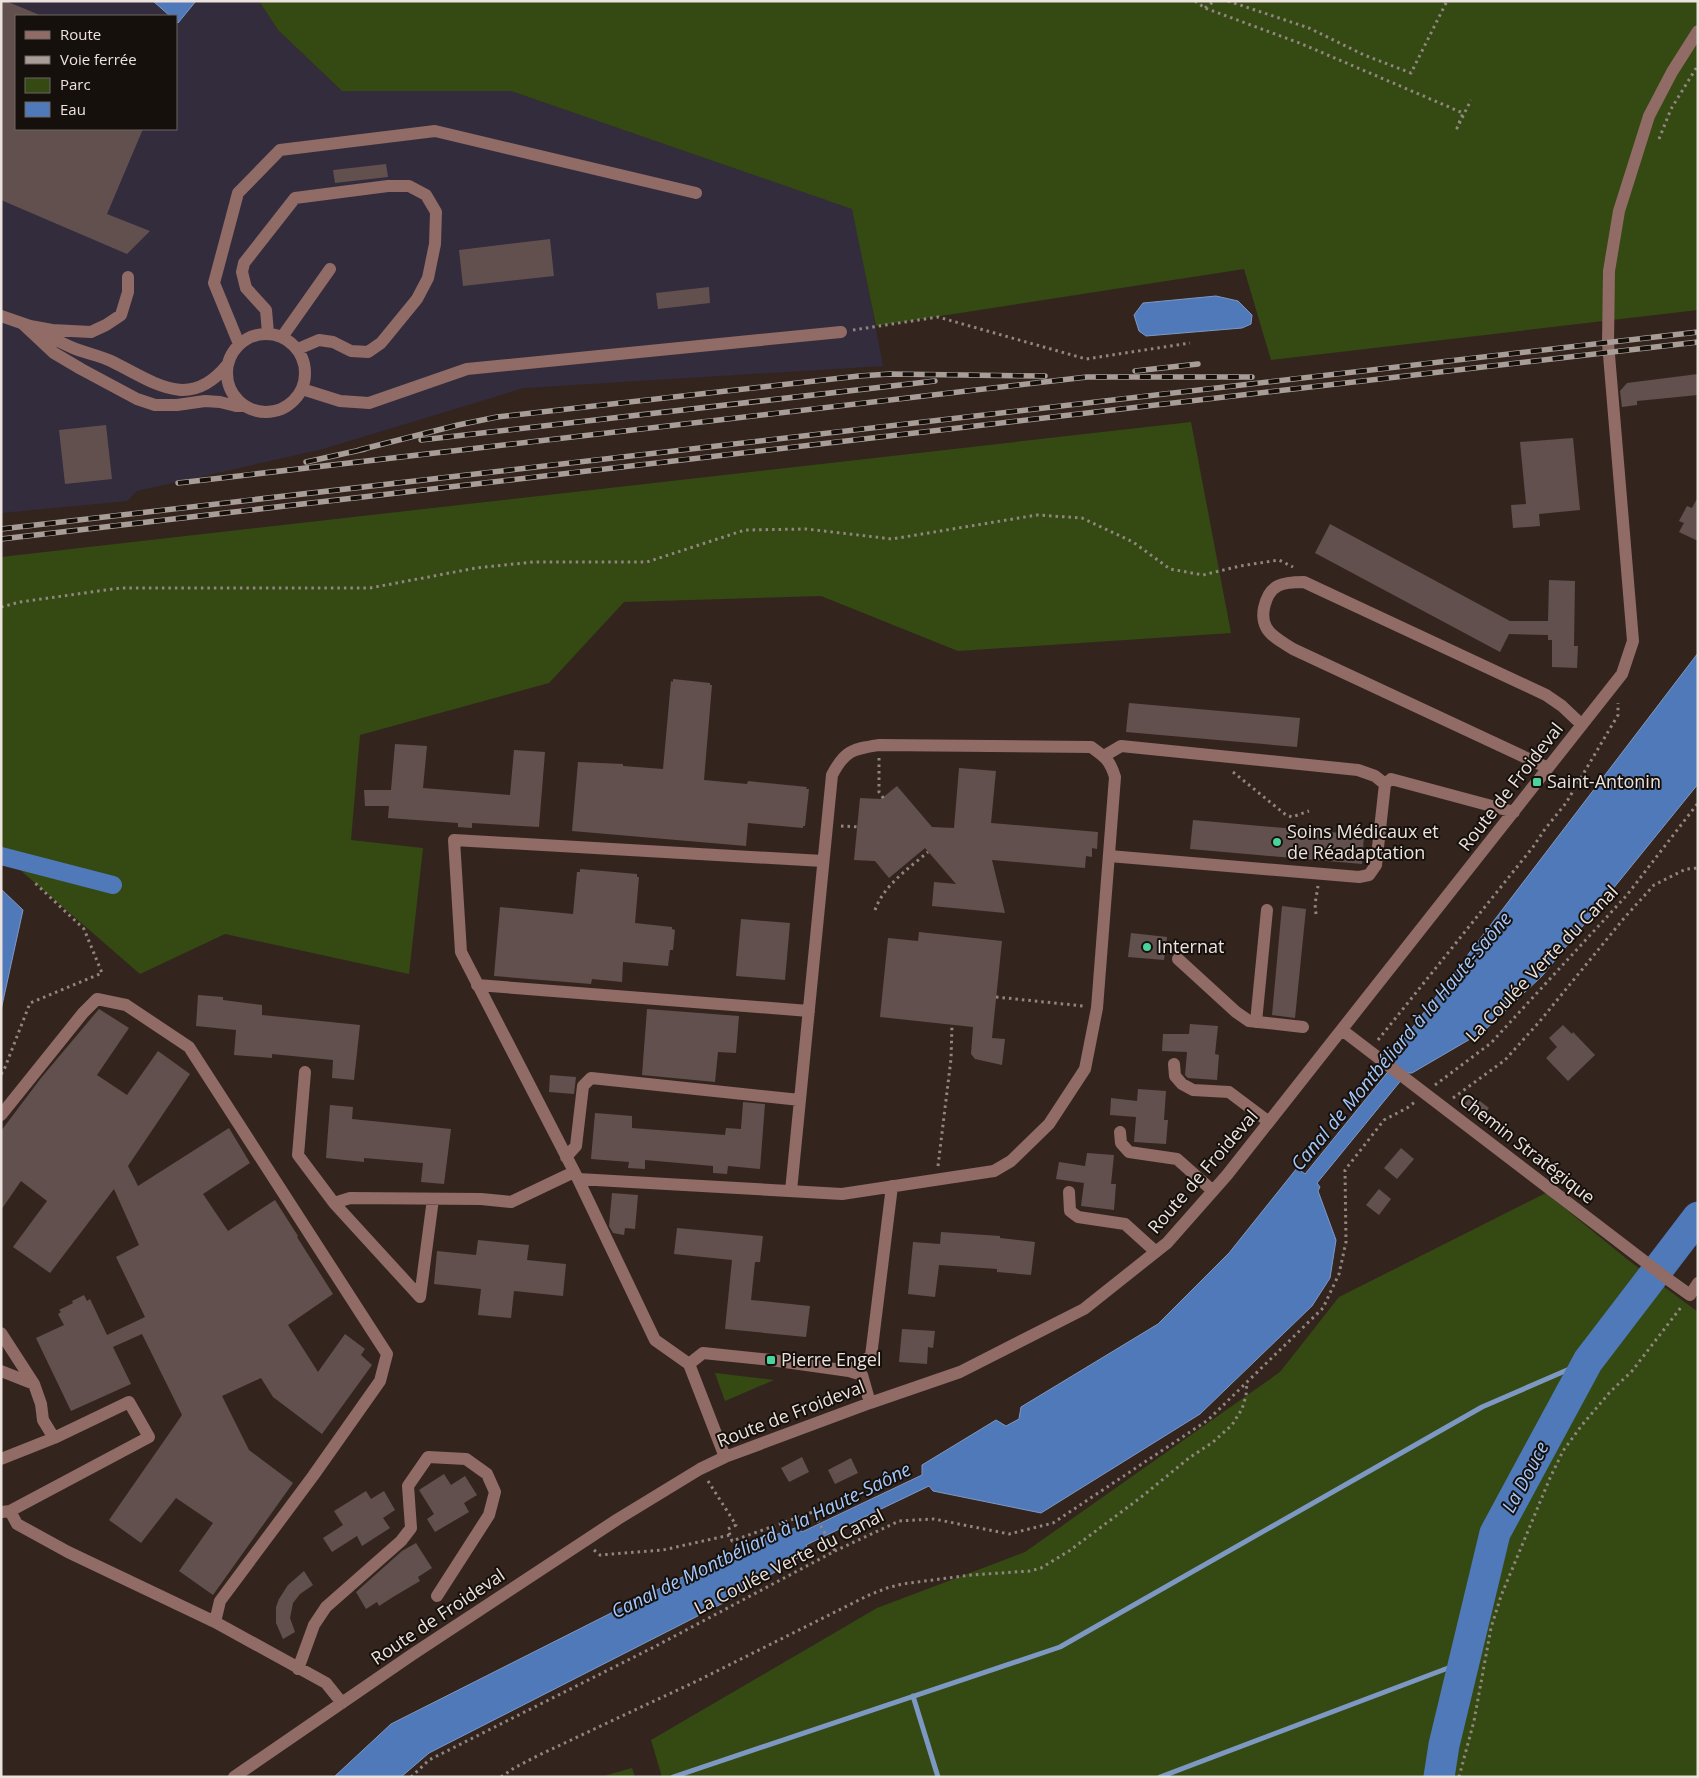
<svg xmlns="http://www.w3.org/2000/svg" width="1699" height="1778" font-family="'Open Sans',sans-serif">
<rect width="100%" height="100%" fill="#33251e"/>
<path fill="#332c3c" fill-rule="evenodd" d="M1 1H259L278 30 342 91H511L853 209 883 366 524 388 323 449 137 491 127 501 1 513ZM16 16H176V129H16Z"/>
<path fill="#354913" d="M259 1H1698V310L1271 360 1244 269 876 326 852 209 511 91H342L278 30Z
M1191 422 1231 633 958 651 821 596 624 602 549 683 360 735 351 840 423 848 409 974 225 934 140 974 19 869 1 865V557Z
M1546 1193 1628 1260 1698 1312V1777H662L651 1740 877 1608 1025 1552 1280 1372 1339 1297Z
M715 1373 774 1380 725 1401Z
M632 1768 635 1777H600Z"/>
<path fill="#4f79b9" stroke="#7e98c4" d="M153 1H196L178 23 176 21V16H170Z
M1216 296 1238 301 1252 315 1251 324 1242 328 1146 336 1139 331 1134 315 1143 303Z
M1698 653V784L1543 975 1484 1031 1412 1073H1407L1317 1183 1320 1187 1318 1191 1336 1240 1330 1278 1312 1306 1200 1414 1041 1513 933 1491 929 1486 806 1545 809 1551 731 1599 429 1753 401 1777H334L391 1724 746 1545 798 1527 802 1532 922 1475V1465L996 1420 1006 1426 1019 1419 1021 1407 1158 1324 1229 1253 1297 1168 1305 1174 1395 1063 1390 1057Z
M1 889 23 910 1 1010Z"/>
<g fill="none" stroke-linecap="round" stroke-linejoin="round">
<path stroke="#7e98c4" stroke-width="5" d="M913 1696 938 1777
M673 1777 1060 1647 1482 1407 1588 1361
M1160 1777 1464 1662"/>
<path stroke="#4f79b9" stroke-width="18" d="M1 856 113 885"/>
<path stroke="#4f79b9" stroke-width="31" d="M1439 1777 1444 1745 1495 1533 1588 1361 1698 1217"/>
</g>
<path fill="#62504f" d="M1 1H6L42 16H16V129H143L107 214 150 231 127 254 1 200Z
M386 164 388 177 335 183 333 170Z
M550 239 554 276 463 286 459 250Z
M709 287 710 303 658 309 656 293Z
M1698 374V395L1637 401V405L1622 407 1620 391 1627 383Z
M106 425 112 479 65 484 59 430Z
M1573 438 1580 510 1539 514 1540 526 1513 528 1511 505 1526 504 1520 442Z
M1698 497V541L1679 532 1684 523 1679 521 1687 506 1692 508Z
M1330 524 1510 621H1548L1549 580 1575 581 1574 646H1578L1577 668 1552 667V640H1548V635L1509 634 1500 652 1315 553Z
M673 679 710 683V685H712L704 780 747 784 748 781 807 787 806 789H809L805 826H803V828L748 823 746 846 572 831 578 762 623 764V766L663 769 671 681 673 682Z
M1129 703 1300 718 1297 747 1126 732Z
M395 744 427 746 423 788 510 795 514 750 545 752 539 827 472 823V828L458 827V823L388 818 389 806H365L364 790H391Z
M959 768 996 771 991 823 1098 832 1097 849 1092 848V857L1086 856 1085 868 992 860 1005 913 932 906 934 882 956 884 925 848 889 878 875 861 854 860 860 798 881 799 897 786 932 827 954 828Z
M1193 820 1364 835 1362 864 1190 849Z
M580 869 637 874V877H639L635 923 672 927V929L675 930 673 950H670L668 966 623 962 622 982 592 979 591 984 494 976 500 907 573 914 577 872H580Z
M1282 906 1306 909 1295 1018 1272 1015Z
M741 919 790 923 785 980 736 976Z
M919 932 1002 941 992 1038 1005 1039 1002 1065 975 1059 971 1054 973 1027 880 1017 888 938 918 941Z
M1131 933 1167 937 1164 960 1128 957Z
M198 995 223 997V1000L262 1005V1015L360 1025 354 1080 332 1078 333 1060 272 1054V1058L234 1055 236 1030 196 1026Z
M99 1009 129 1028 97 1075 127 1095 158 1051 190 1074 128 1166 138 1186 229 1128 250 1163 203 1194 228 1231 275 1200 298 1236 297 1237 333 1294 288 1325 318 1372 345 1334 365 1349 361 1355 372 1365 322 1434 273 1397 261 1378 222 1396 249 1450 293 1483 213 1595 179 1571 213 1523 176 1498 141 1543 109 1520 182 1415 142 1334 113 1347 131 1384 71 1411 36 1338 64 1325 58 1314 61 1312 59 1310 73 1303 72 1301 84 1295 87 1301 90 1299 107 1335 145 1317 116 1257 139 1245 114 1189 50 1273 13 1247 47 1201 21 1181 1 1210V1131L41 1078Z
M647 1009 739 1016 736 1053 718 1052 715 1082 642 1075Z
M1190 1024 1218 1026 1215 1054 1219 1055 1217 1080 1188 1078 1185 1075 1187 1052 1162 1051 1163 1034H1189Z
M1563 1025 1572 1034 1573 1032 1595 1055 1568 1081 1546 1058 1557 1047 1549 1038Z
M550 1075 576 1077 574 1094 549 1092Z
M1138 1089 1166 1091 1164 1120H1168L1166 1144 1134 1142 1136 1117 1110 1115 1111 1098 1137 1101Z
M1472 1095 1489 1108 1480 1119 1463 1106Z
M743 1102 765 1104 760 1169 728 1166 727 1174 713 1173V1166L645 1160V1169L628 1168 629 1162 591 1159 595 1113 632 1116V1128L725 1135 726 1128 741 1129Z
M330 1105 353 1107 352 1119 451 1129 444 1184 421 1182 423 1163 364 1158V1162L326 1158Z
M1401 1148 1414 1159 1397 1179 1384 1168Z
M1087 1153 1114 1155 1111 1184H1116L1114 1210 1081 1206 1084 1183 1056 1179 1059 1162 1085 1166Z
M1379 1189 1391 1199 1379 1215 1366 1205Z
M612 1193 638 1195 635 1229 625 1228 624 1235 613 1233 609 1226Z
M677 1228 763 1236 760 1262H755L751 1300 810 1306 806 1337 725 1329 732 1260 674 1254Z
M941 1232 1000 1236V1238L1035 1242 1031 1275 997 1272V1269L939 1265 935 1297 908 1294 913 1242 940 1244Z
M478 1240 529 1245 527 1260 566 1264 563 1296 514 1291 511 1318 478 1315 481 1289 434 1284 437 1251 476 1255Z
M902 1329 935 1331 933 1348 928 1347 927 1364 899 1362Z
M802 1457 809 1472 789 1482 781 1468Z
M851 1458 858 1473 835 1484 828 1470Z
M444 1474 451 1485 465 1476 477 1495 464 1503 469 1512 435 1532 427 1519 434 1514 419 1490Z
M366 1491 371 1499 384 1491 395 1510 383 1518 390 1528 362 1546 357 1536 332 1552 323 1538 343 1525 334 1511Z
M416 1543 432 1568 418 1577 420 1581 393 1597 379 1606 377 1602 366 1609 356 1592 402 1551Z
M304 1571 313 1585 300 1594 293 1603 290 1618 295 1632 283 1639 276 1623V1607L279 1599 288 1585Z"/>
<g fill="none" stroke-linecap="round" stroke-linejoin="round">
<path stroke="#918680" stroke-width="3" stroke-dasharray="2.5 4" stroke-linecap="butt" d="M1195 1 1205 8 1302 44 1463 113 1457 128 1471 100
M1228 1 1309 28 1364 55 1411 73 1447 1
M1205 8 1214 1
M1659 139 1671 109 1698 65
M853 330 938 317 1086 359 1190 343
M1 607 20 602 120 588H370L476 568 533 562H647L745 530 806 529 892 539 1037 515 1082 518 1133 542 1170 569 1203 575 1240 566 1279 560 1293 567
M879 758V792L884 799
M1233 772 1286 815 1292 817 1309 811
M841 826 860 827
M875 910C884 885 909 868 928 852
M1316 914 1315 904 1318 886
M996 997 1083 1006
M1378 1040 1533 847 1545 829 1566 803 1618 715V703
M1 1074 4 1070 30 1003 102 973 84 929 35 883
M1435 1085 1491 1043 1627 895 1698 803
M1453 1098 1505 1060 1540 1021 1625 917 1654 885 1686 869 1698 868
M938 1166 951 1059 952 1025
M708 1481 736 1525 728 1529 732 1541 813 1512 835 1551
M594 1550 600 1555 663 1550 730 1535
M411 1777 429 1760 656 1646 835 1551 899 1521 934 1519 1009 1534 1053 1523 1208 1420 1323 1308 1339 1274 1346 1242 1345 1170 1384 1120 1407 1108 1415 1102
M501 1777 514 1768 539 1755 701 1679 869 1595 887 1588 902 1584 971 1575 1030 1571 1041 1568 1069 1551 1140 1498 1189 1458 1213 1442 1232 1425 1242 1409 1246 1396 1247 1382
M1459 1777 1474 1721 1491 1628 1501 1596 1550 1478 1563 1451 1582 1425 1610 1392 1632 1371 1682 1306"/>
<path stroke="#916b65" stroke-width="12" d="M1 316 30 326 52 330 91 332 106 325 121 315 128 292V277
M23 324 54 353 81 369 137 399 155 405H177L205 401 220 402 236 406H245
M30 326C44 333 57 341 71 347 84 353 98 355 111 361 154 382 189 412 227 365
M268 333 266 310 246 288 242 272 244 263 295 198 388 186H409L426 195 436 212 435 244 428 278 417 299 381 343 368 352 351 351 333 342 319 340 298 349
M227 373a39 39 0 1 1 78 0a39 39 0 1 1-78 0Z
M282 337 330 269
M239 344 214 283 238 193 280 150 435 131 696 193
M302 389 340 401 369 403 467 369 841 332
M1104 756 1121 746 1358 770 1375 776 1385 784 1376 865 1369 875 1359 877 1109 856
M1548 768 1293 649C1284 643 1271 637 1266 627 1263 621 1263 613 1264 608 1269 584 1282 582 1304 582L1546 695 1562 706 1582 725
M1385 784 1391 779 1514 812
M1178 959 1236 1012 1249 1021 1303 1027
M477 985 809 1011
M1256 1022 1267 910
M1342 1030 1669 1280 1690 1295 1698 1283
M1174 1064 1175 1076 1182 1084 1193 1090 1229 1092 1269 1122
M305 1072 298 1155 334 1203 350 1198 481 1199 511 1202 574 1172
M1 1115 83 1013 97 999 126 1005 189 1047 387 1354 380 1381 313 1476 220 1601 215 1622
M1120 1132 1121 1143 1129 1152 1177 1159 1213 1191
M566 1157 576 1146 583 1086 591 1078 800 1100
M578 1179 842 1194 994 1171 1011 1161 1049 1124 1085 1069 1097 1008 1115 777C1110 760 1105 757 1091 747L879 745C853 749 845 750 832 775L791 1191
M1069 1192 1070 1211 1078 1217 1125 1224 1156 1252
M334 1203 420 1297 433 1199
M1 1333 34 1384
M689 1364 655 1340 578 1179 461 952 454 840 823 861
M1 1371 34 1384 41 1404 43 1420 54 1438
M849 1371 871 1356 892 1186
M725 1457 689 1364 703 1353 771 1360 849 1371 862 1375 870 1403
M1 1459 54 1438 129 1402 149 1437 10 1511 2 1512
M10 1511 17 1524 68 1552 215 1622 326 1683 342 1703
M298 1669 314 1625 326 1607 401 1541 411 1528 408 1486 428 1457 466 1459 487 1474 495 1492 489 1515 437 1596
M234 1777 413 1654 618 1519 700 1469 725 1457 870 1403 960 1372 1084 1309 1167 1243 1227 1175 1622 674 1633 641 1608 343 1609 271 1619 211 1649 116 1672 72 1698 31"/>
<g stroke="#a99d98" stroke-width="5.5">
<path id="rail" d="M1135 371 1198 364
M421 440 935 381
M359 450 458 425 497 417 859 376 890 374 1045 376
M306 462 365 449
M178 483 1087 377H1252
M1 529 1698 332
M1 539 1698 342"/>
</g>
<use href="#rail" stroke="#16100c" stroke-width="4" stroke-dasharray="11" stroke-linecap="butt"/>
</g>
<g fill="#49d49d" stroke="#16100c" stroke-width="2">
<rect x="1532" y="777" width="10" height="10" rx="2.5"/>
<circle cx="1277" cy="842" r="5"/>
<circle cx="1147" cy="947" r="5"/>
<rect x="766" y="1355" width="10" height="10" rx="2.5"/>
</g>
<g text-anchor="middle" stroke-width="4" stroke-linejoin="round" paint-order="stroke">
<g font-size="18" fill="#ece2de" stroke="#16100c" text-anchor="start">
<text x="1547" y="788">Saint-Antonin</text>
<text x="1287" y="838">Soins Médicaux et<tspan x="1287" dy="21">de Réadaptation</tspan></text>
<text x="1157" y="953">Internat</text>
<text x="781" y="1366">Pierre Engel</text>
</g>
<g font-size="18" fill="#ece2de" stroke="#16100c">
<text transform="translate(1511 787) rotate(-52)" y="6">Route de Froideval</text>
<text transform="translate(1542 964) rotate(-46)" y="6">La Coulée Verte du Canal</text>
<text transform="translate(1527 1149) rotate(38)" y="6">Chemin Stratégique</text>
<text transform="translate(1203 1172) rotate(-49)" y="6">Route de Froideval</text>
<text transform="translate(791 1414) rotate(-21)" y="6">Route de Froideval</text>
<text transform="translate(789 1562) rotate(-27)" y="6">La Coulée Verte du Canal</text>
<text transform="translate(438 1617) rotate(-34)" y="6">Route de Froideval</text>
</g>
<g font-size="19" font-style="italic" fill="#a4c7fc" stroke="#16100c">
<text transform="translate(1401 1041) rotate(-50)" y="7">Canal de Montbéliard à la Haute-Saône</text>
<text transform="translate(1525 1477) rotate(-62)" y="7">La Douce</text>
<text transform="translate(761 1540) rotate(-26)" y="7">Canal de Montbéliard à la Haute-Saône</text>
</g>
</g>
<rect width="1699" height="1778" fill="none" stroke="#ece2de" stroke-width="5"/>
<rect x="15" y="15" width="162" height="115" fill="#16100c" stroke="#6c6460"/>
<rect x="25" y="31" width="25" height="8" fill="#916b65" stroke="#6c6460"/>
<text x="60" y="40" font-size="15" fill="#ece2de">Route</text>
<rect x="25" y="56" width="25" height="8" fill="#a99d98" stroke="#6c6460"/>
<text x="60" y="65" font-size="15" fill="#ece2de">Voie ferrée</text>
<rect x="25" y="78" width="25" height="15" fill="#354913" stroke="#6c6460"/>
<text x="60" y="90" font-size="15" fill="#ece2de">Parc</text>
<rect x="25" y="102" width="25" height="15" fill="#4f79b9" stroke="#6c6460"/>
<text x="60" y="115" font-size="15" fill="#ece2de">Eau</text>
</svg>
